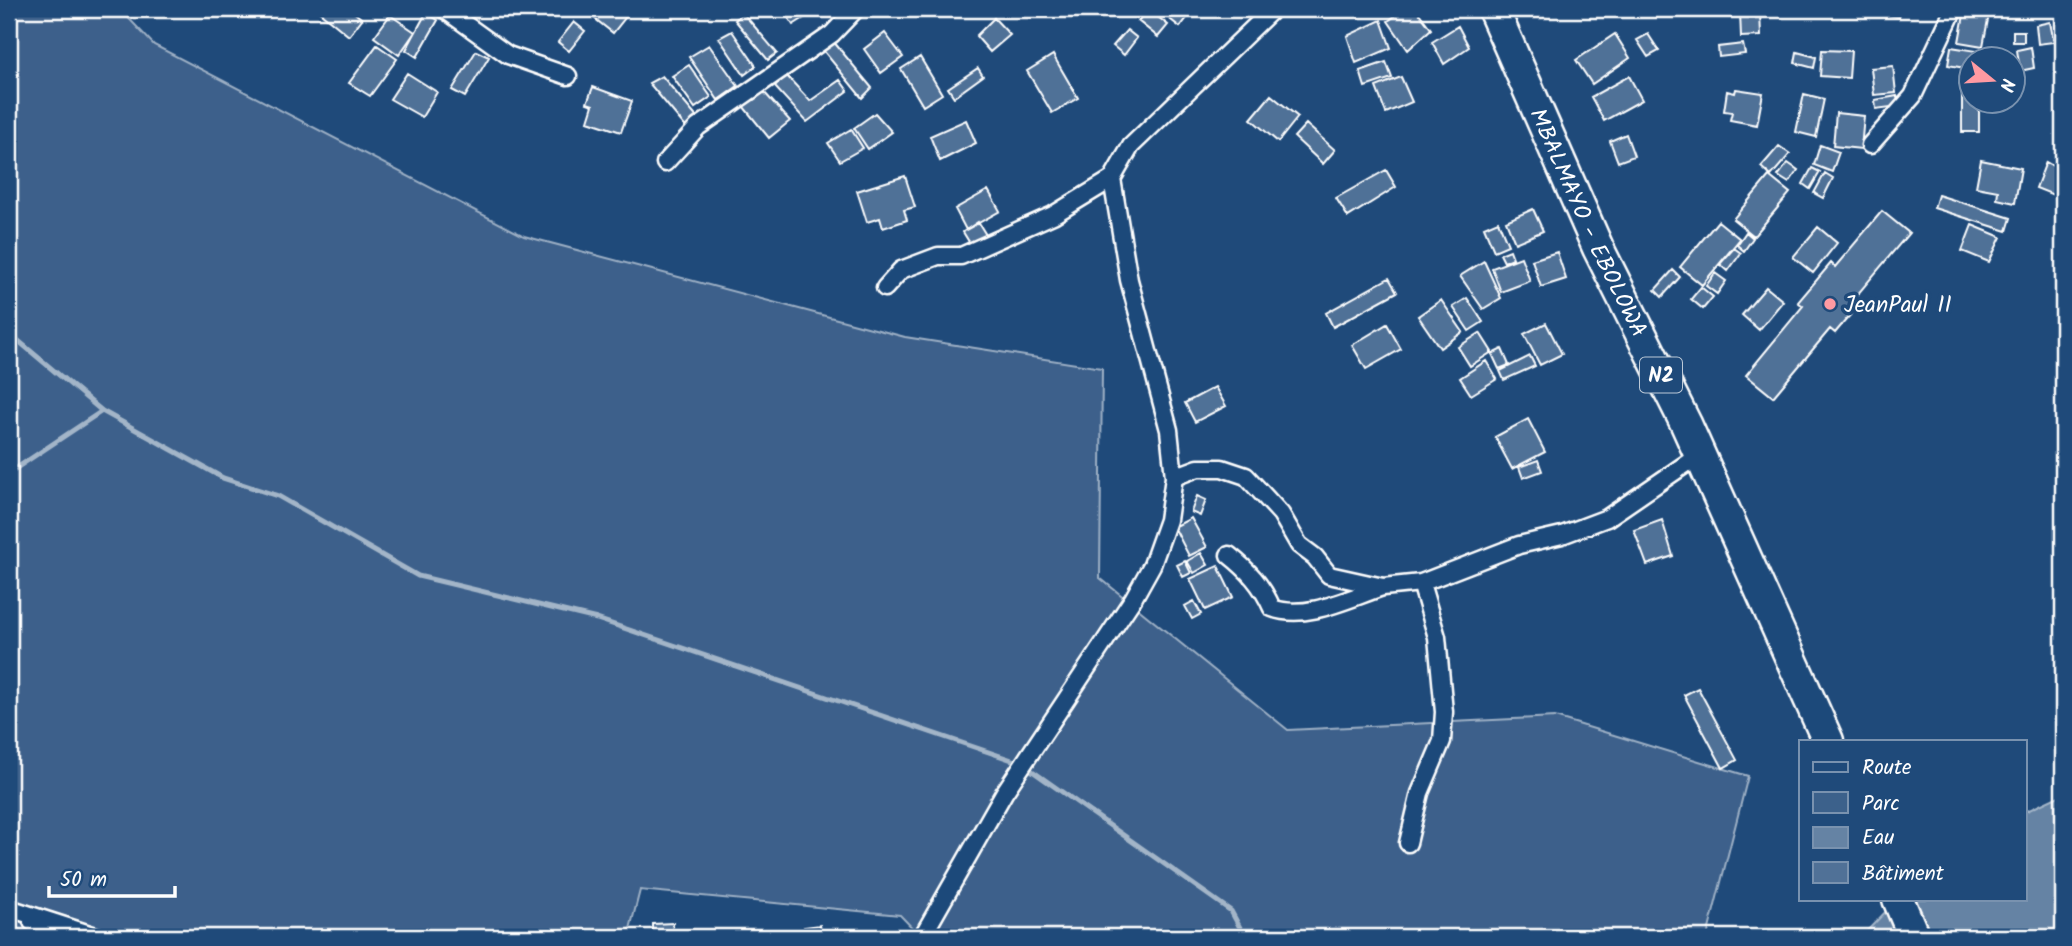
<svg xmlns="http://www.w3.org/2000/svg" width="2072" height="946" font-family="Kalam,sans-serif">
<rect width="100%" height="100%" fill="#1f4a7a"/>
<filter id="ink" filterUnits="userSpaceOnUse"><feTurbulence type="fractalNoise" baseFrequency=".0143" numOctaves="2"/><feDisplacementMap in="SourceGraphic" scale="14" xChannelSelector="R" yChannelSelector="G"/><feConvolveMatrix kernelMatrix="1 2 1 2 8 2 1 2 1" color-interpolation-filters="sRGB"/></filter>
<g filter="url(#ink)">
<path fill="#3c618b" stroke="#9eb0c5" stroke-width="2" d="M9 9H120L154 45 524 236 905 337 1102 368 1100 578 1288 730 1555 717 1748 776 1707 937H921L900 915 640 890 628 937H9Z"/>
<path fill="#6583a4" stroke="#a3b5c8" stroke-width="2" d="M2063 794V937H1861L1898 899H2025V812Z"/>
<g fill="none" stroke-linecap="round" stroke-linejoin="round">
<path stroke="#a3b5c8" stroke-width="5" d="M9 333 102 411
M9 473 102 411 223 478 278 496 418 576 597 619 1021 763 1231 911 1245 937"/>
</g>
<path fill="#507197" stroke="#fff" stroke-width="2" d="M316 9H350L362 19 349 36Z
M601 9H632L613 33 594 18Z
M809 9 812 13 793 25 783 10Z
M1148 9 1168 25 1158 37 1138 21Z
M1157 9H1194L1180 27Z
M1405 9H1416L1431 29 1408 50 1388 21Z
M1540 9H1558L1544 16Z
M1881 9H1900L1899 17 1880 14Z
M1965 9H1990L1983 46 1959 42Z
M1760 11 1761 36 1741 37 1740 12Z
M426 13 438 20 417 57 406 50Z
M743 13 777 53 768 60 735 20Z
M390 15 415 32 399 55 374 37Z
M994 18 1010 35 990 52 976 36Z
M1381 20 1391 48 1356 63 1347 36Z
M574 22 585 31 569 51 558 42Z
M2050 22 2054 42 2038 44 2036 25Z
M1458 26 1469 47 1444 64 1432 42Z
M1127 30 1137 38 1124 55 1113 46Z
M732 31 756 66 744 75 719 38Z
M2013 31H2024V42H2013Z
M885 33 903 57 881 73 864 49Z
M1615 34 1630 58 1592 84 1576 60Z
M1648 34 1659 51 1648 57 1637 40Z
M833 41 872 88 862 98 822 49Z
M1743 44 1745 54 1719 57 1718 47Z
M377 45 397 59 370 96 349 83Z
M709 45 738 86 718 100 689 57Z
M1951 47 1983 52 1982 60H1970V69L1948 65Z
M2031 47 2034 68 2020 71 2017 50Z
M1822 50 1851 51 1849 78 1820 76Z
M476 51 489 57 465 97 452 90Z
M1797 52 1816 57 1814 68 1795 63Z
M1053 55 1078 98 1052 113 1027 71Z
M920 57 942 94 923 106 901 69Z
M1386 62 1392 78 1365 87 1360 71Z
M689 65 711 97 695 108 672 76Z
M1893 66 1896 93 1874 95 1871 68Z
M978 68 983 76 954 97 948 88Z
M407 73 437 92 422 117 390 99Z
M786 75 810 101 840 80 848 91 807 122 775 87Z
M1962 75H1970V102H1979V132H1962Z
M2012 75 2020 76 2019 92H2012Z
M662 76 699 120 688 130 649 83Z
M1629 76 1642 100 1604 121 1591 97Z
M1401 77 1412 102 1386 113 1376 87Z
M593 87 632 101 621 132 588 121 593 105 587 103Z
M1736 89 1763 93 1757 125 1730 120 1732 112 1724 111 1727 91 1735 93Z
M764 92 790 121 769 138 743 106Z
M1804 94 1824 99 1816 137 1796 132Z
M1271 95 1298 117 1278 142 1251 119Z
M1897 96 1899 106 1876 109 1875 100Z
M875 113 892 132 868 149 854 128Z
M1836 113 1864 116 1861 149 1833 146Z
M966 120 976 143 940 161 930 136Z
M1306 124 1335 150 1323 164 1294 137Z
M851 129 863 148 840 161 828 143Z
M1626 134 1634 156 1618 162 1610 141Z
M1820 145 1839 152 1832 172 1814 165Z
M1779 146 1790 154 1771 176 1761 167Z
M1981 160 2021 168 2015 203 1997 199 1998 191 1976 187Z
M2046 162 2063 172 2056 196 2036 188Z
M1788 163 1798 170 1789 183 1778 176Z
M1812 168 1820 172 1810 189 1803 184Z
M1386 170 1396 187 1348 217 1336 198Z
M1825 173 1833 178 1823 198 1814 193Z
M905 176 915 207 904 210 907 220 883 228 880 218 867 222 857 191Z
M1769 176 1790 193 1754 236 1733 219Z
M988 190 1000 211 966 230 955 209Z
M1938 195 2011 218 2007 231 1934 208Z
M1533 209 1543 231 1515 243 1506 221Z
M1882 211 1909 233 1856 296 1862 301 1835 333 1830 329 1773 397 1746 375 1803 306 1798 302 1831 263 1835 267Z
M1498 221 1508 245 1494 251 1484 227Z
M1718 221 1740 239 1702 285 1680 267Z
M978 222 986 235 971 245 963 232Z
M1972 225 2001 237 1989 262 1962 251Z
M1818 227 1837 243 1813 273 1793 257Z
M1746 232 1753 238 1744 251 1737 245Z
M1734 248 1741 253 1728 271 1720 264Z
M1510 250 1513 258 1504 262 1500 254Z
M1557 252 1566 279 1541 287 1532 260Z
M1521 257 1530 281 1501 292 1492 268Z
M1484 261 1501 298 1483 309 1460 276Z
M1673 270 1680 277 1662 297 1655 290Z
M1715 273 1726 281 1717 294 1706 286Z
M1389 278 1397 292 1333 327 1326 313Z
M1701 287 1713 297 1703 309 1691 299Z
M1766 287 1783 301 1759 330 1742 315Z
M1467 298 1483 322 1469 331 1453 307Z
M1441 300 1463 332 1440 348 1418 316Z
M1546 323 1562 354 1540 365 1524 334Z
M1387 324 1401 349 1366 369 1352 345Z
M1480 333 1492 352 1470 366 1458 347Z
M1502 349 1509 365 1499 369 1492 354Z
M1530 356 1535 366 1504 380 1500 371Z
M1486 361 1497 379 1471 395 1460 378Z
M1215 387 1226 406 1195 422 1185 403Z
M1528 419 1545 452 1512 469 1495 437Z
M1538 460 1542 471 1523 478 1519 467Z
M1197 496 1206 500 1200 516 1191 512Z
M1191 518 1207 547 1189 556 1174 527Z
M1662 520 1673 556 1647 565 1634 530Z
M1201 553 1208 565 1194 573 1187 561Z
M1185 561 1191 573 1183 577 1177 565Z
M1218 566 1233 597 1205 610 1190 579Z
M1194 601 1201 614 1192 619 1185 606Z
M1698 688 1737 760 1723 768 1684 695Z
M673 923V937H653V924Z
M820 925 822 937H806L804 927Z"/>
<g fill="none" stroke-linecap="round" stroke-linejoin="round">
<g stroke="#fff" stroke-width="21">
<path id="street" d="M444 9 508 55 568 76
M1870 145 1913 96 1954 9
M665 163 698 127 832 34 856 9
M885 288 901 270 938 256H961L1053 215 1112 179
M1174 477 1198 468H1222L1246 476 1281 514 1299 545 1315 557 1329 575 1383 587 1421 583 1519 545 1562 535 1607 518 1699 455
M1229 555C1248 570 1262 585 1272 608 1306 621 1349 598 1383 587
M1408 843 1420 793 1442 741 1444 712 1437 637 1421 583
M9 908 99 937
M32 922 56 937
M922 937 1004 793 1133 599 1152 565 1168 520 1174 477 1169 430 1129 280 1112 179 1131 146 1273 9"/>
</g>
<g stroke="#fff" stroke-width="35">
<g id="highway">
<path id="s1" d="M1493 9 1598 248 1686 424 1828 741"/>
<path d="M1898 899 1914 937"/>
</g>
</g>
<use href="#street" stroke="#1f4a7a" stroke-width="16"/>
<use href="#highway" stroke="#1f4a7a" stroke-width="30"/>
</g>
</g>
<circle fill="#ff9aa2" stroke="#1f4a7a" stroke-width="2.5" cx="1830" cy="304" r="7"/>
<g text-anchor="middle" stroke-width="7" stroke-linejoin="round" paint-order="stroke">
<rect fill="#1f4a7a" stroke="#bcc9d7" stroke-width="2" x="1640" y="357.5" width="42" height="35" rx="5"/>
<g font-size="21" font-weight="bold" fill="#fff">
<text x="1661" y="382">N2</text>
</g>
<g font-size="23" fill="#fff" stroke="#1f4a7a">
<text dy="8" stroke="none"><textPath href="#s1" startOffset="234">MBALMAYO - EBOLOWA</textPath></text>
</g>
<g font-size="23" fill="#fff" stroke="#1f4a7a" text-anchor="start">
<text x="1844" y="312">JeanPaul II</text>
</g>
</g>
<rect width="2072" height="946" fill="none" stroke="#1f4a7a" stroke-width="35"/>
<rect x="18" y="18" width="2037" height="911" fill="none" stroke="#fff" stroke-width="2.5" filter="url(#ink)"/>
<rect x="1799" y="740" width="228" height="161" fill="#1f4a7a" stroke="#7992af" stroke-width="2"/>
<rect x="1813" y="762" width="35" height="10" fill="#1f4a7a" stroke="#7992af" stroke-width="2"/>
<text x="1862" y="774" font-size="21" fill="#ffffff">Route</text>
<rect x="1813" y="792" width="35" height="21" fill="#3c618b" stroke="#7992af" stroke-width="2"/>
<text x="1862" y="810" font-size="21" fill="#ffffff">Parc</text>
<rect x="1813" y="827" width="35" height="21" fill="#6583a4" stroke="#7992af" stroke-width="2"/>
<text x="1862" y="844" font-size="21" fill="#ffffff">Eau</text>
<rect x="1813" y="862" width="35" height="21" fill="#507197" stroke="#7992af" stroke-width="2"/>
<text x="1862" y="880" font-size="21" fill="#ffffff">Bâtiment</text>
<g transform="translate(1992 80) rotate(108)"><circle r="33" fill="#1f4a7a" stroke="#7992af" stroke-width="2"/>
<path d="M0-5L12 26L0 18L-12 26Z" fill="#ff9aa2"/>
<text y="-10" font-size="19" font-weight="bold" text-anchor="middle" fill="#ffffff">N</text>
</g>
<path d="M49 886v10h126v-10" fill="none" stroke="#ffffff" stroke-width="3.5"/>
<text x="60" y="886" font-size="21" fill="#ffffff" stroke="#1f4a7a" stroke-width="5" paint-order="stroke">50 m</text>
</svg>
